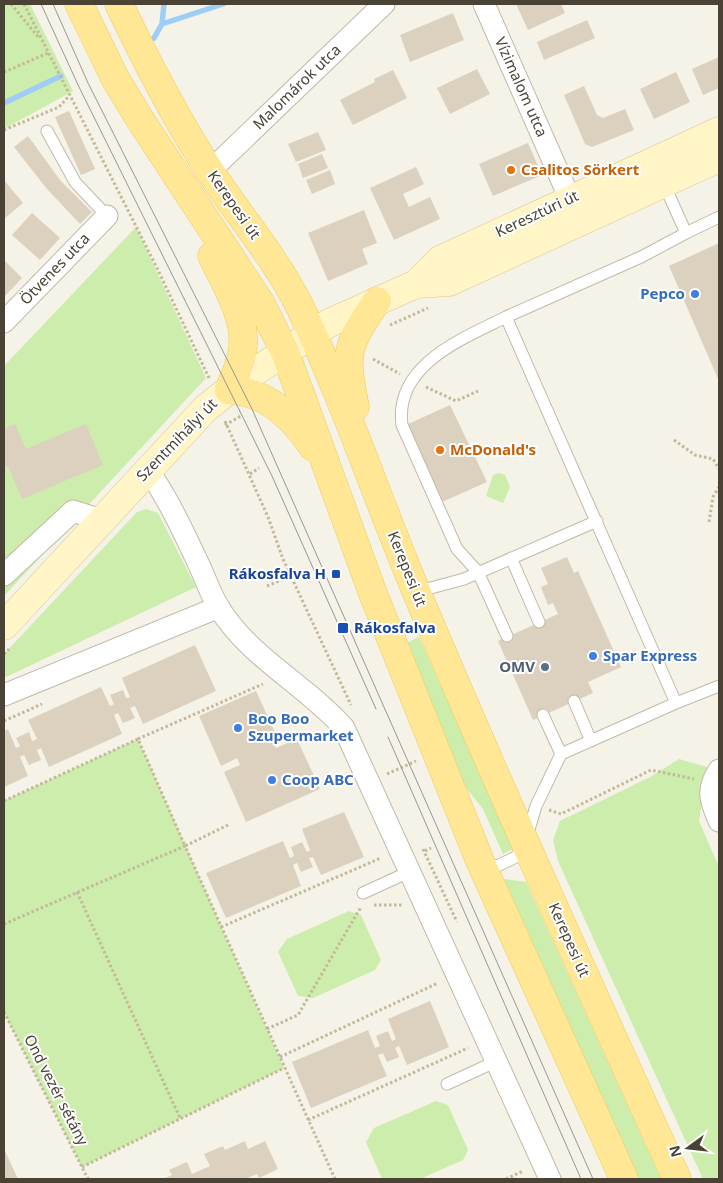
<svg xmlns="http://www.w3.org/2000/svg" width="723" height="1183" font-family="'Noto Sans',sans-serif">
<rect width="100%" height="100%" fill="#f5f2e7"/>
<path fill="#ccedac" d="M4 4H30L73 91 4 129Z
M136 227 206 378 4 596V366Z
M499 473 505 475 510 487 503 503 486 496 493 475Z
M146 509 158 513 196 587 6 677 4 675V654L137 512Z
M419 637 513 849 503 854 483 809 462 783 404 644Z
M138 739 284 1068 82 1167 4 1012V801Z
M679 759 707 767 699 821 719 867V1179H703L558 861 553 840 560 821 652 776Z
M504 879 526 882 661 1179H639Z
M349 911 361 915 381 960 375 970 313 998 298 996 278 952 287 939Z
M436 1101 448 1105 468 1150 463 1160 420 1179H382L366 1142 374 1128Z"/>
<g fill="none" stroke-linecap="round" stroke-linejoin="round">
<path stroke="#9ecef7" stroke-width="5.5" d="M162 24 223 4
M154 38 162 24 164 4
M4 103 61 76"/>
</g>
<path fill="#dbd1be" d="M516 4H561L565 13 528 30Z
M453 13 464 40 410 62 400 35Z
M587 20 595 38 544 60 537 42Z
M719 57V88L703 95 692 69Z
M477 69 490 94 450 114 437 88Z
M393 70 407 98 353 125 340 100 375 82 374 79Z
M676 72 690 102 654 119 640 89Z
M584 86 597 115 603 118 625 109 634 130 592 147 585 144 564 95Z
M69 111 95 169 81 175 55 117Z
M318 132 326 150 296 162 288 144Z
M28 136 60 180 92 212 80 224 47 189 14 147Z
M528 143 542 175 493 196 479 164Z
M322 154 328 168 303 178 298 164Z
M416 167 424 184 403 194 409 207 430 197 440 219 394 240 370 188Z
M330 170 335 184 312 194 306 180Z
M4 180 23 203 4 219Z
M364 210 377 243 362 249 368 264 328 281 308 233Z
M32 213 60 238 40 260 12 235Z
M719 243V381L669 266Z
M4 260 22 278 4 297Z
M450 405 487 482 442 502 406 425Z
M15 424 26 449 86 424 103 465 22 499 8 466 4 468V429Z
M567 557 574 573 578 571 621 667 588 682 593 693 533 720 498 641 558 614 553 603 548 605 541 587 548 584 541 568Z
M195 645 216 691 143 724 135 706 130 708 135 718 123 723 118 713 114 715 122 734 49 767 41 748 37 750 41 760 29 765 24 755 20 757 28 776 4 787V731L8 729 16 748 20 746 16 738 29 732 32 741 37 739 28 720 101 687 110 706 114 704 110 695 123 690 126 698 130 697 122 678Z
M256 691 278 739 273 741 276 748 297 739 320 789 246 822 224 772 240 765 237 758 221 766 199 716Z
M344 812 364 857 321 875 313 857 309 858 313 867 301 872 297 863 293 865 301 886 226 918 206 873 283 841 290 858 294 856 291 847 302 842 307 852 310 850 302 829Z
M430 1001 449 1047 407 1065 399 1046 395 1048 399 1057 387 1062 383 1053 378 1055 387 1076 311 1108 292 1062 368 1030 375 1048 380 1046 376 1036 388 1031 392 1041 396 1039 388 1019Z
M245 1141 248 1149 265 1141 278 1169 259 1178 257 1174 245 1179H163L172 1175 169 1170 187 1162 192 1174 210 1166 204 1154 223 1146 225 1150Z
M4 1149 18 1179H4Z"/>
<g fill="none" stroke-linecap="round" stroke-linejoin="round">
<g stroke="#c1baa9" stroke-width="13">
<path id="lane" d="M47 131 75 182 107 216
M686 233 719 217
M506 317C462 339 394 365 402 425L457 549 478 572 507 636
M511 558 539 622
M416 592 464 579 597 521
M574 701 591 741
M676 703 719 686
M543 715 561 754
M484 863 497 866 516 857 525 843 536 806 561 754 676 703 506 317 641 257 686 233 663 182
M363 893 411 871
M447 1084 497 1061"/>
</g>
<g stroke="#c1baa9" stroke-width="23">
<path id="street" d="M484 4 570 199
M210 171 384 4
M4 322 107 216
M148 470C169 500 184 533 200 567 206 580 211 595 219 608 251 659 305 684 344 728L550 1179
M4 575 73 511 101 520
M4 695 219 607
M719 770C706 790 710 800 719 821"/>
</g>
<g stroke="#d9ca93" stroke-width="29">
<path id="secondary" d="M416 284 440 260 719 131
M4 626 206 408 239 382 329 323 416 284 449 282 719 158"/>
</g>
<g stroke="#efcb5b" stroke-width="29">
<path id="primary" d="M79 4 116 80 141 121 261 304 285 352 372 591 480 861 624 1179
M119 4C145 59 173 113 206 165 236 213 275 256 300 307 347 406 381 510 424 610 505 801 591 990 677 1179
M212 256C226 285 249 321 242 354 240 366 234 378 229 390 266 391 293 417 313 447
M355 407C344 351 346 347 377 301"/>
</g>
<path stroke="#c5b899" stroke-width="3" stroke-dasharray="2.5 2.5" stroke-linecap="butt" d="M11 4 39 38
M24 4 157 268 209 378
M4 72 48 53
M4 130 59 107 69 96
M390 325 428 308
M373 359 400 374
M426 387 456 401 478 391
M225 421 268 517 283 559 351 705
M225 425 241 416
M674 440 695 455 713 459 719 469
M250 474 259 468
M709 522 713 497 719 487
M267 586 306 570
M4 654 9 649
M4 721 42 704
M138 739 263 684
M387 774 416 761
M4 801 138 739 185 846 228 825
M549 810 561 814 651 770 694 779
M423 849 457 922
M425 851 431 848
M77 892 180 1118
M374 905H402
M4 924 185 846 335 1179
M221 927 381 858
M4 1012 88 1179
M267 1029 298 1015 359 910 363 908
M280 1057 438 983
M308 1120 468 1048
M82 1167 284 1068
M506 1179 523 1171"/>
<use href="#lane" stroke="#fff" stroke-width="11"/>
<use href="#street" stroke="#fff" stroke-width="21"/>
<use href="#secondary" stroke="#fff5c7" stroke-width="28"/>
<use href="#primary" stroke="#ffe796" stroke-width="28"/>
<path stroke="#979797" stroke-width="1" d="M41 4 79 87 272 476 376 709
M53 4 88 83 252 409 593 1179
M388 737 581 1179"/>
</g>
<g fill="#e8710a" stroke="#fff" stroke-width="2">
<circle cx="511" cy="170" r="5"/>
<circle cx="440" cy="450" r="5"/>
</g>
<g fill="#3f7fe0" stroke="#fff" stroke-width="2">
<circle cx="695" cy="294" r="5"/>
<circle cx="593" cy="656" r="5"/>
<circle cx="238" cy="728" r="5"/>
<circle cx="272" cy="780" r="5"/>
</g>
<g fill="#1a4fb4" stroke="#fff" stroke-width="2">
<rect x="331" y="569" width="10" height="10" rx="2.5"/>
<rect x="337" y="622" width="12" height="12" rx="2.5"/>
</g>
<circle fill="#5c6f8a" stroke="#fff" stroke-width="2" cx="545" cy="667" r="5"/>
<g text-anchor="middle" stroke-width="4" stroke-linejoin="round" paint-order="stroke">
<g font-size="15" fill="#494235" stroke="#fff">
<text transform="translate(297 87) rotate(-44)" y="5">Malomárok utca</text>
<text transform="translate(521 87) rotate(66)" y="5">Vízimalom utca</text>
<text transform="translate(234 205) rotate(55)" y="5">Kerepesi út</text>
<text transform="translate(537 214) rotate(-25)" y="5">Keresztúri út</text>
<text transform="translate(55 269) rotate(-46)" y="5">Ötvenes utca</text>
<text transform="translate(177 440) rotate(-46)" y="5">Szentmihályi út</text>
<text transform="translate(407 569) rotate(68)" y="5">Kerepesi út</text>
<text transform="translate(569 940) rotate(66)" y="5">Kerepesi út</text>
<text transform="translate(56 1090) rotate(63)" y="5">Ond vezér sétány</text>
</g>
<g font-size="15" font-weight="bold" fill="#c56008" stroke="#fff" text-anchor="start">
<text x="521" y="175">Csalitos Sörkert</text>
<text x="450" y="455">McDonald's</text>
</g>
<g font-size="15" font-weight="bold" fill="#366cbe" stroke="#fff" text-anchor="start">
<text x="685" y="299" text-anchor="end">Pepco</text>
<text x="603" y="661">Spar Express</text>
<text x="248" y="724">Boo Boo<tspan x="248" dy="17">Szupermarket</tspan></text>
<text x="282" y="785">Coop ABC</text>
</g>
<g font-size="15" font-weight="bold" fill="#164399" stroke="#fff" text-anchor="end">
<text x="326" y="579">Rákosfalva H</text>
<text x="354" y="633" text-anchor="start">Rákosfalva</text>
</g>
<g font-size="15" font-weight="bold" fill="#4e5e75" stroke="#fff" text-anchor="end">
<text x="535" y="672">OMV</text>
</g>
</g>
<rect width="723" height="1183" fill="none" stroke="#494235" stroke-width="10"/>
<g transform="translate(688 1148) rotate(255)" stroke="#ffffff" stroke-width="4" paint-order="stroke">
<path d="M0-4L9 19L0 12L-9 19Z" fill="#494235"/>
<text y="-8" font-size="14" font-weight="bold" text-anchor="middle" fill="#494235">N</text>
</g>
</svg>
